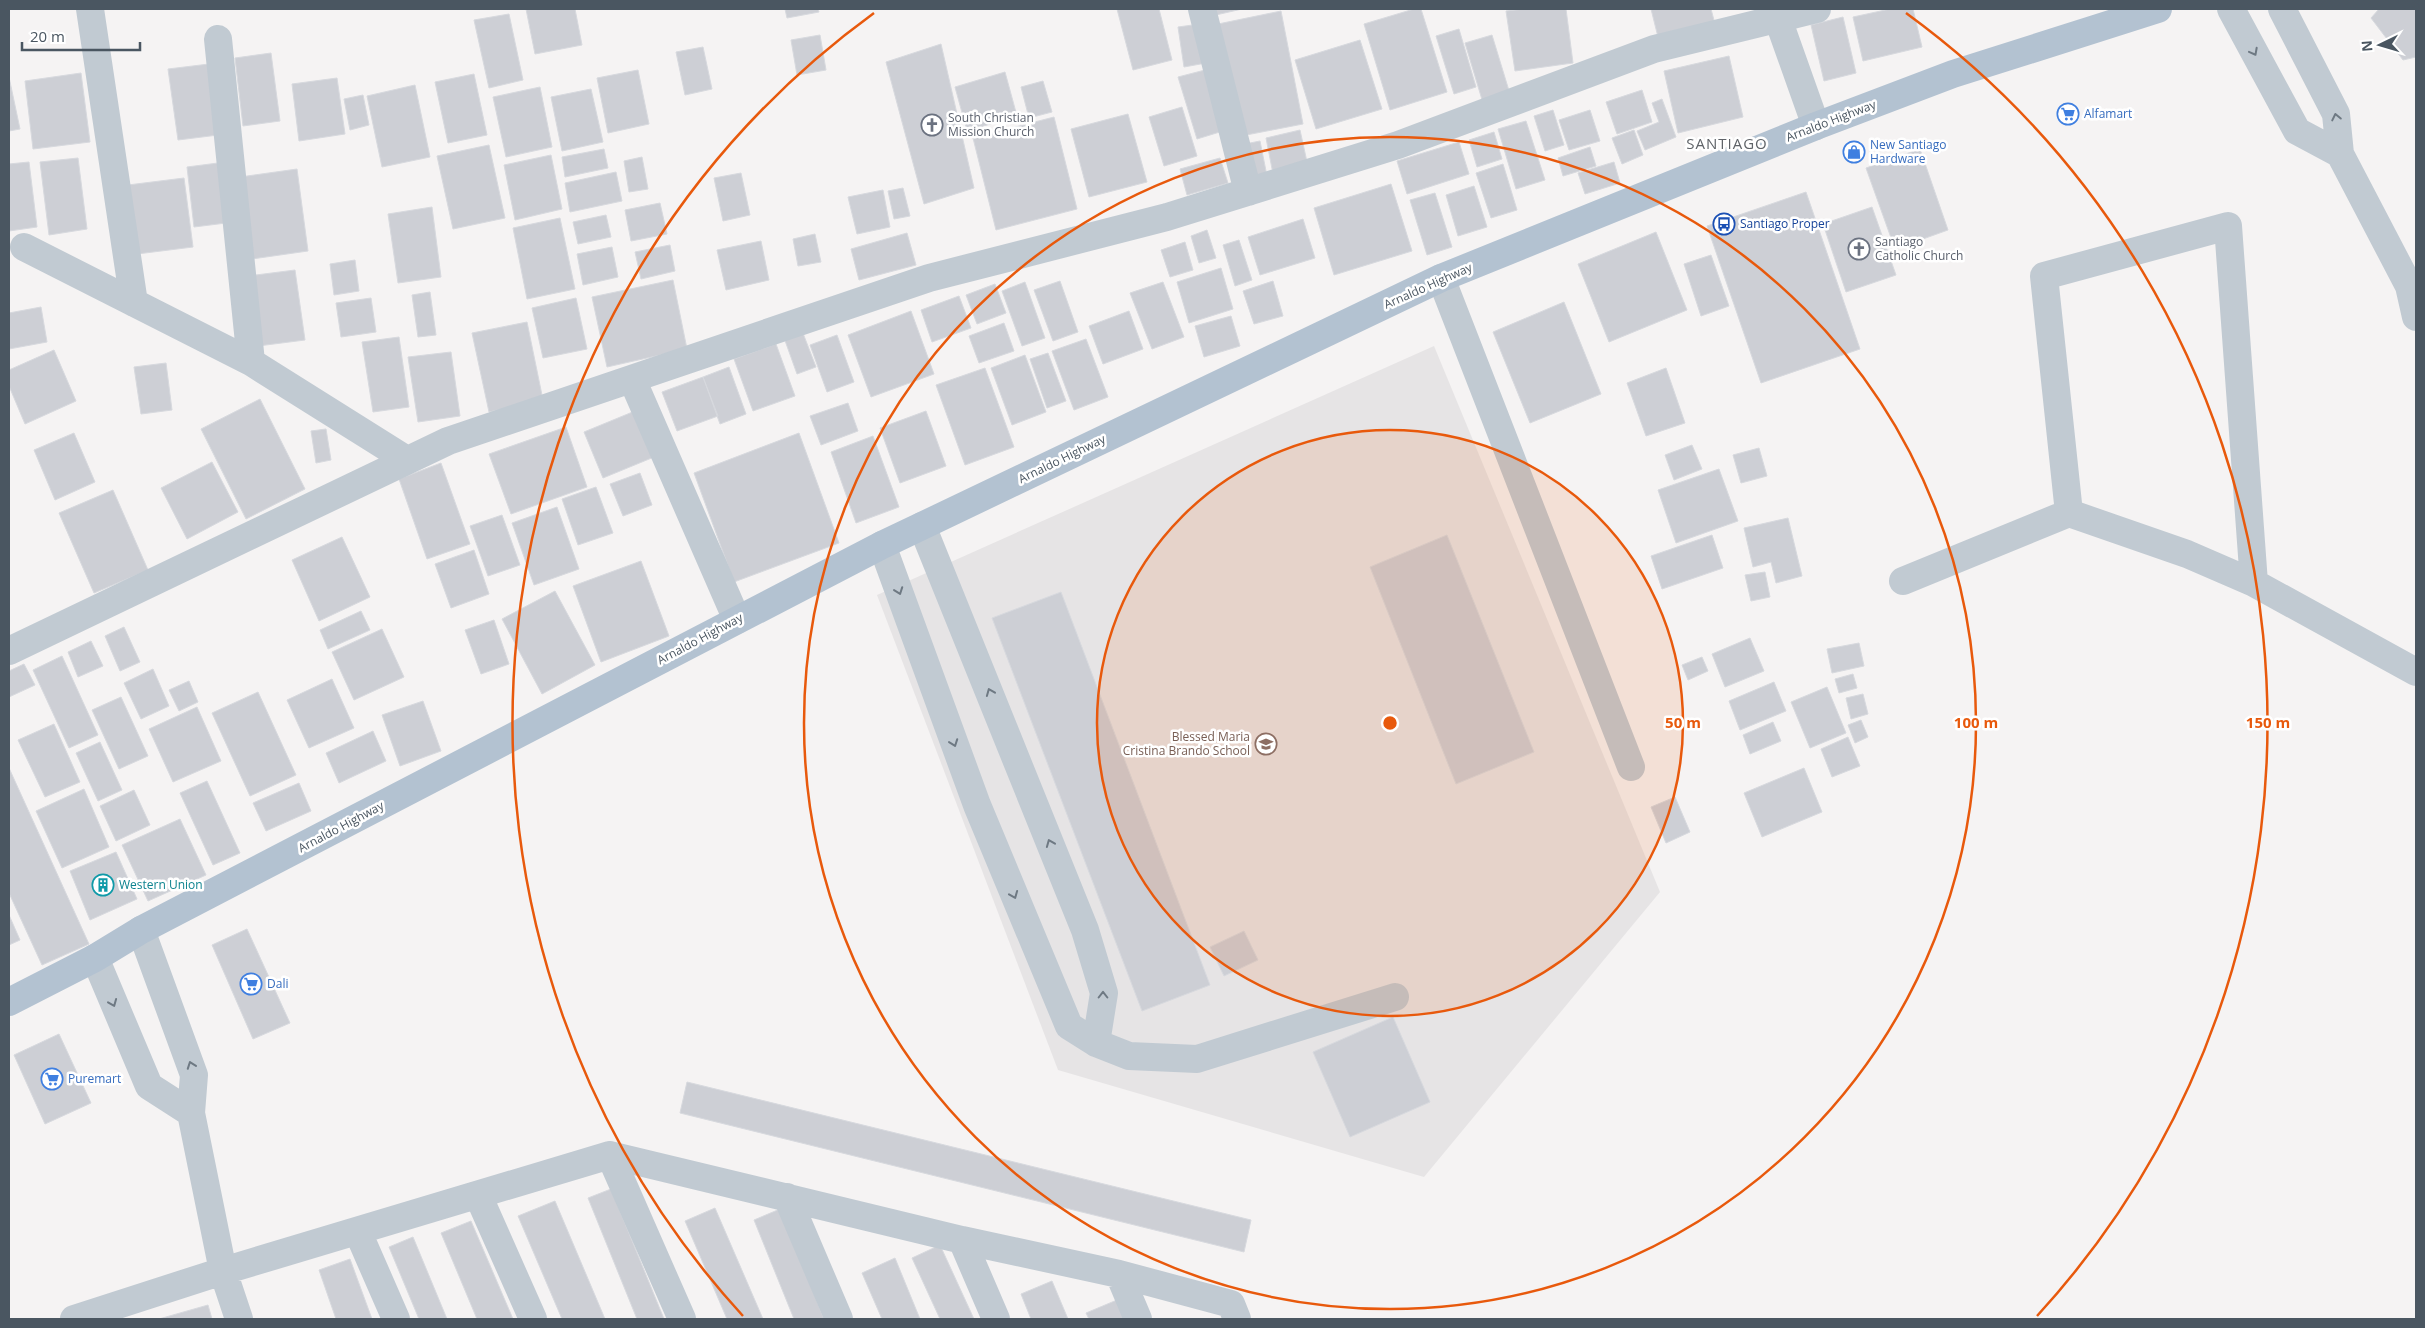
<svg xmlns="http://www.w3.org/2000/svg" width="2425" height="1328" font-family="'Open Sans',sans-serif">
<rect width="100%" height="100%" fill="#f5f3f3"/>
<path fill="#e6e4e5" d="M1434 346 1660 892 1424 1177 1058 1070 877 595Z"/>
<path fill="#cdcfd5" stroke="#d7d9de" d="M526 9H575L582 45 535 54Z
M785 9H818L819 12 787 18Z
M1117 9H1159L1172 60 1133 70Z
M1205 9H1242L1207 17Z
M1414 9H1421L1447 92 1390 110 1364 24Z
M1525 9H1566L1573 63 1515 71 1506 11Z
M1651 9H1711L1715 24 1658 37Z
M1890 9H1913L1922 47 1863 61 1853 17Z
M2379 9H2416V57L2403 60 2371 18Z
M1281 11 1303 124 1241 136 1218 24Z
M509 14 523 80 489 88 474 20Z
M1843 17 1856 73 1824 81 1811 25Z
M1200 24 1206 63 1184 67 1178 27Z
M1459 29 1476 87 1454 94 1436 36Z
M820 35 826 70 797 75 791 40Z
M1492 35 1510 94 1483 103 1465 43Z
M1360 40 1382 109 1316 129 1295 60Z
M941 44 974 188 924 204 886 62Z
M703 47 712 89 685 95 676 52Z
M271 53 280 121 243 126 235 58Z
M1729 56 1743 117 1678 133 1664 71Z
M209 64 218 135 178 140 168 69Z
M638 70 649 124 608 133 597 78Z
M1205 70 1223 131 1197 139 1178 77Z
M1005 72 1017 116 967 131 955 87Z
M81 73 90 142 33 149 25 81Z
M474 74 487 135 448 143 435 82Z
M9 77 20 129 9 131Z
M337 78 345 134 299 141 292 84Z
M1043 81 1052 112 1029 118 1021 87Z
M415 85 430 157 382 167 367 96Z
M540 87 552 147 506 157 493 97Z
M591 89 603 142 562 151 551 97Z
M1642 90 1652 122 1617 134 1606 102Z
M363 95 369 125 350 130 344 99Z
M1662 99 1676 137 1645 150 1637 131 1659 122 1652 103Z
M1182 107 1197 156 1164 166 1149 117Z
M1553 110 1564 145 1545 151 1534 116Z
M1590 110 1600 141 1569 150 1559 120Z
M1128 114 1147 182 1089 197 1071 129Z
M1054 117 1077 209 996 230 973 138Z
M1526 121 1545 180 1516 189 1498 129Z
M1300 130 1309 171 1274 179 1266 138Z
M1634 130 1643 155 1622 164 1612 138Z
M1494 132 1502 159 1477 167 1469 140Z
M1260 141 1267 176 1247 179 1240 145Z
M1459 142 1469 174 1407 194 1397 161Z
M489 145 505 218 453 229 437 156Z
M1590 147 1596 166 1563 176 1558 158Z
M604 149 608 168 565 177 562 157Z
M1920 149 1948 230 1895 249 1866 168Z
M551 155 562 209 515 220 504 165Z
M642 157 648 189 629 192 624 161Z
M78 158 87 229 49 235 40 162Z
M1220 158 1228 183 1187 195 1180 169Z
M29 162 37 227 9 231V164Z
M1614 162 1620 183 1585 194 1578 173Z
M218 163 226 223 194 227 187 167Z
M1503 164 1517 210 1491 218 1476 173Z
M297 169 308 251 252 259 240 177Z
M616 172 622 201 570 212 565 183Z
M741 173 750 215 723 221 714 178Z
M184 178 193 247 137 254 128 185Z
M1391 184 1412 251 1334 275 1314 208Z
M1474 186 1487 227 1458 236 1446 195Z
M903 188 910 216 894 219 888 191Z
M883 190 890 227 857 234 848 197Z
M1806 192 1860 349 1761 383 1707 226Z
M1435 193 1452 247 1427 255 1410 200Z
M660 203 667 234 631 241 625 210Z
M432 207 441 277 398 283 388 214Z
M1872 207 1896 275 1846 292 1823 224Z
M606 215 611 237 578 244 573 222Z
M560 218 575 289 527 299 513 228Z
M1303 219 1315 258 1260 275 1248 237Z
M1207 230 1216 258 1199 263 1191 236Z
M1656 232 1687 310 1609 342 1578 264Z
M907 233 916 265 859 280 851 249Z
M815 234 821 262 798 266 793 239Z
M1239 240 1252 280 1235 286 1223 245Z
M761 241 769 280 726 290 717 250Z
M1185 242 1193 270 1170 277 1161 250Z
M670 245 675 271 641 279 635 252Z
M612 247 618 277 583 285 577 254Z
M1711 255 1729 306 1701 316 1684 264Z
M355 260 359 291 334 295 330 264Z
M1221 268 1233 309 1189 323 1177 282Z
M295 270 305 340 258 346 248 276Z
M673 280 687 349 607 367 592 297Z
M1060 281 1078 332 1053 341 1034 290Z
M1273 281 1283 316 1254 324 1243 291Z
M1025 282 1045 338 1022 346 1002 291Z
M1163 282 1184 337 1152 349 1130 293Z
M995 284 1006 313 977 324 966 295Z
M430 292 436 335 418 337 412 295Z
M959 296 971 328 932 342 921 310Z
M371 298 376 332 341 337 336 303Z
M576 298 587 349 543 358 532 308Z
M1564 302 1601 394 1530 423 1493 332Z
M41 307 47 342 9 349V313Z
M911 311 934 374 871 397 848 335Z
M1129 311 1143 349 1103 364 1089 326Z
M1231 316 1240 346 1204 357 1195 326Z
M527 322 543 400 489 412 472 333Z
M1004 323 1014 351 979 363 969 336Z
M801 328 816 367 797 374 783 335Z
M837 335 854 382 827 392 810 345Z
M399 337 409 407 373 412 362 342Z
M1086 339 1108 397 1074 410 1052 351Z
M776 344 795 396 753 411 734 359Z
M54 350 76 401 25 424 9 386V370Z
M451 352 460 416 418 422 408 357Z
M1048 353 1066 401 1047 408 1030 359Z
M1025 355 1046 412 1012 425 991 368Z
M166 363 172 410 141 414 134 367Z
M729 367 746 414 720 424 703 377Z
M985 368 1014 447 965 465 936 385Z
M1666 368 1685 423 1646 436 1627 383Z
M703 377 718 416 677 431 662 392Z
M260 399 305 489 246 519 201 429Z
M848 403 858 431 821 445 810 416Z
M635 411 654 457 603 478 584 432Z
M926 411 946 466 900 483 880 428Z
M566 427 587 487 511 514 489 454Z
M326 429 331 460 316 463 311 431Z
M74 433 95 482 55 500 34 450Z
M799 433 839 543 734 582 694 473Z
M873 436 899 507 856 523 831 452Z
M1692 445 1702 469 1674 480 1665 455Z
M1759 448 1767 476 1741 483 1733 455Z
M212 462 238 512 187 539 161 488Z
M441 463 470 544 427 559 399 479Z
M1719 469 1738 521 1676 543 1658 490Z
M640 473 652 505 623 516 610 484Z
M596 487 613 533 578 545 562 499Z
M113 490 148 570 94 593 59 513Z
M557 507 579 569 534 585 512 523Z
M502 515 520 565 488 576 470 526Z
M1788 518 1802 576 1776 583 1771 562 1753 567 1744 528Z
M1447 535 1534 752 1456 784 1370 567Z
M1712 535 1723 568 1662 589 1651 556Z
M342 537 370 597 319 621 292 560Z
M474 550 489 594 451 608 435 564Z
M641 561 669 636 601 662 573 586Z
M1765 572 1770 597 1751 601 1745 575Z
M555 591 595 665 542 694 502 619Z
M1061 592 1210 985 1142 1011 992 618Z
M361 611 370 630 328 649 320 630Z
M494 620 509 664 481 674 465 630Z
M124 627 140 662 120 671 105 636Z
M382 629 404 677 354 700 332 652Z
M1750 638 1764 671 1725 687 1712 654Z
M91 641 103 666 78 677 68 652Z
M1859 643 1864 666 1832 673 1827 649Z
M62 656 98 735 69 748 33 670Z
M1702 657 1708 671 1688 680 1682 665Z
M24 664 35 685 9 697V671Z
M153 669 169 706 141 719 124 683Z
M1853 674 1857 688 1839 693 1835 679Z
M332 679 354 728 309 748 287 700Z
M189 681 198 702 179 711 169 690Z
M1774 682 1786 711 1740 730 1729 701Z
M1827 687 1846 733 1810 748 1791 702Z
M258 692 296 775 250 796 212 713Z
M1863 694 1868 714 1851 719 1846 698Z
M121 697 148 756 119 769 92 710Z
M423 701 441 751 400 766 382 715Z
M197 707 221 761 173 782 149 729Z
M1861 720 1868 737 1855 743 1848 725Z
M1773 722 1781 741 1750 754 1743 735Z
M54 724 80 782 45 797 18 740Z
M373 731 386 761 339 783 326 753Z
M1848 737 1860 766 1832 777 1821 749Z
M100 742 122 790 98 801 76 753Z
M9 768 89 944 42 965 9 893Z
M1804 768 1822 812 1762 837 1744 793Z
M207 781 240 853 213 865 180 793Z
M299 783 311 811 266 831 253 803Z
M84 789 109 847 62 868 36 811Z
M134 790 150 825 116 841 100 806Z
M1675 797 1690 832 1666 843 1651 807Z
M180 819 206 875 148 901 122 845Z
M116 852 137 899 90 920 70 871Z
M9 915 20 940 9 945Z
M247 929 290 1023 253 1039 212 945Z
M1244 931 1258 960 1224 976 1210 947Z
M1393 1017 1430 1102 1350 1137 1313 1052Z
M59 1034 91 1103 45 1124 14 1055Z
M687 1082 1251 1220 1244 1252 680 1113Z
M611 1189 664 1319H637L588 1198Z
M555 1201 605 1319H562L518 1216Z
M715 1208 763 1319H727L685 1221Z
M780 1209 824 1319H794L754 1220Z
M471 1221 513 1319H477L441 1233Z
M413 1237 447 1319H419L389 1247Z
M940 1245 974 1319H940L912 1258Z
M895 1258 920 1319H882L862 1273Z
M350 1259 372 1319H336L319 1270Z
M1052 1281 1068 1319H1031L1021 1294Z
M1117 1300 1125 1319H1089L1086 1313Z
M208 1305 212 1319H159Z"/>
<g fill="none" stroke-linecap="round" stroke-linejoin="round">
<path stroke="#c1cad2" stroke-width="28" d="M90 9 134 303
M1202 9 1248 192
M1771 9 1778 19 1816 126
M2231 9 2297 131 2340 154
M2282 9 2336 114 2340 154 2409 286 2416 317
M218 39 251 362
M24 247 251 362 407 460
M1441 278 1631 767
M632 379 737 620
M2069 513 2044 276 2228 226 2254 583
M922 526 1085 930 1104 993 1096 1043
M882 545 977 805 1069 1026 1096 1043 1129 1056 1197 1059 1395 997
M1903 581 2069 513 2187 554 2254 583 2416 672
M9 651 448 441 929 278 1167 217 1398 145 1654 49 1817 9
M141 930 194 1075 191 1113 223 1271 239 1319
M95 958 149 1086 191 1113
M610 1155 682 1319
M478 1195 533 1319
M787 1197 839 1319
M358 1232 396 1319
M962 1240 996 1319
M1119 1274 1138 1319
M74 1319 223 1271 610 1155 962 1240 1119 1274 1231 1304 1237 1319"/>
<path stroke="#b3c2d1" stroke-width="28" d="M9 1002 95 958 141 930 882 545 1441 278 1816 126 1953 74 2158 9"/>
</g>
<defs><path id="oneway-chevron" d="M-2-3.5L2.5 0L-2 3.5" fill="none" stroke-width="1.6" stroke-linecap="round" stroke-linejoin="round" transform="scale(1.25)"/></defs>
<g stroke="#6e7983">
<use href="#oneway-chevron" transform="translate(2254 52) rotate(62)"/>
<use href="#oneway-chevron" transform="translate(2336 117) rotate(-102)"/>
<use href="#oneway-chevron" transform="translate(899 591) rotate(70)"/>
<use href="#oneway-chevron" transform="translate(990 692) rotate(-112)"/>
<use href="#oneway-chevron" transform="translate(954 743) rotate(70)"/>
<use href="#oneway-chevron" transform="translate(1050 843) rotate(-112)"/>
<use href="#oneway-chevron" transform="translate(1014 895) rotate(68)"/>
<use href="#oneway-chevron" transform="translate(1103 995) rotate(-90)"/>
<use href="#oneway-chevron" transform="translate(113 1003) rotate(68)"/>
<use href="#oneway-chevron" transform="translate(191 1065) rotate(-110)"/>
</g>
<circle cx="1390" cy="723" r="293" fill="#e8590c" fill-opacity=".12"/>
<g fill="none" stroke="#e8590c" stroke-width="2.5">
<circle cx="1390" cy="723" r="293"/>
<circle cx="1390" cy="723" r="586"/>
<path d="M743 1316A878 878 0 0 1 874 13M1906 13A878 878 0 0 1 2037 1316"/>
</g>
<defs>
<g id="supermarket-ring" transform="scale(1.125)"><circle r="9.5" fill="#fff" stroke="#3f7fe0" stroke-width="1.5"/><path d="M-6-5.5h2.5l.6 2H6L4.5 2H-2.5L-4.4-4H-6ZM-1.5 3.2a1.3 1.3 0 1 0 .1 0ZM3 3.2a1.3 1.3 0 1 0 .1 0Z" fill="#3f7fe0"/></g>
<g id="church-ring" transform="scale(1.125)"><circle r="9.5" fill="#fff" stroke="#6b7280" stroke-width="1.5"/><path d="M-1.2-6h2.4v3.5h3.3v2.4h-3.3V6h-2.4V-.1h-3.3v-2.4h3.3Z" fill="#6b7280"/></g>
<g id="shop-ring" transform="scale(1.125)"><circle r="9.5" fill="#fff" stroke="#3f7fe0" stroke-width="1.5"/><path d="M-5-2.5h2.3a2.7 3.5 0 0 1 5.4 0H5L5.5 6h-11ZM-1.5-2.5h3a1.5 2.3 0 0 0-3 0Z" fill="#3f7fe0"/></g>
<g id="bus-ring" transform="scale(1.125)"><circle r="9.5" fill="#fff" stroke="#1a4fb4" stroke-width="1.5"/><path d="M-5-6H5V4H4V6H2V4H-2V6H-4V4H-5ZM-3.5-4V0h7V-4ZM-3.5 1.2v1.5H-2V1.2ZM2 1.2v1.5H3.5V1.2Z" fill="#1a4fb4"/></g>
<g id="school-ring" transform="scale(1.125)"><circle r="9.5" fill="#fff" stroke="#8d6e63" stroke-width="1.5"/><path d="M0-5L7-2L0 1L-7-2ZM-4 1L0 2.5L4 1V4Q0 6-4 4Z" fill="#8d6e63"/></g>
<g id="building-ring" transform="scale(1.125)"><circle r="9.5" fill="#fff" stroke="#0f9aa8" stroke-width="1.5"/><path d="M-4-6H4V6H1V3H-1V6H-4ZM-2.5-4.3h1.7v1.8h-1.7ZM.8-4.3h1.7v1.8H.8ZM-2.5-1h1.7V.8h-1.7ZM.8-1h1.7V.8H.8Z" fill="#0f9aa8"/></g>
</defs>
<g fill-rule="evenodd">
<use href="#supermarket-ring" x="2068" y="114"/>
<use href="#church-ring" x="932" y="125"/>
<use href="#shop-ring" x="1854" y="152"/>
<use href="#bus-ring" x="1724" y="224"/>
<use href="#church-ring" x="1859" y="249"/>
<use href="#school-ring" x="1266" y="744"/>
<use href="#building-ring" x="103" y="885"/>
<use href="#supermarket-ring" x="251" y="984"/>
<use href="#supermarket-ring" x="52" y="1079"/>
</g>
<g text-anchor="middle" stroke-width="5" stroke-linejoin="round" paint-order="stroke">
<g font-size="12" fill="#366cbe" stroke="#fff" text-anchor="start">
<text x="2084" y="118">Alfamart</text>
<text x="1870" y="149">New Santiago<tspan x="1870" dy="14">Hardware</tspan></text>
<text x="267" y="988">Dali</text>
<text x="68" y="1083">Puremart</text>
</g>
<g font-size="12" fill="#5b616d" stroke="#fff" text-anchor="start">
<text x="948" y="122">South Christian<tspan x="948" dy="14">Mission Church</tspan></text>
<text x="1875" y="246">Santiago<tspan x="1875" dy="14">Catholic Church</tspan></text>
</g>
<g font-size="12" fill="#4a5661" stroke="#fff">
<text transform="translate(1831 121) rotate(-21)" y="4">Arnaldo Highway</text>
<text transform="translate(1428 286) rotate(-24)" y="4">Arnaldo Highway</text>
<text transform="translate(1062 459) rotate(-26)" y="4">Arnaldo Highway</text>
<text transform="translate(700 639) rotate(-28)" y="4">Arnaldo Highway</text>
<text transform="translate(341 827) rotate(-28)" y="4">Arnaldo Highway</text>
</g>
<g font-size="12" fill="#164399" stroke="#fff" text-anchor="start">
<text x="1740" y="228">Santiago Proper</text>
</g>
<g font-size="12" fill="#785e54" stroke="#fff" text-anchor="end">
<text x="1250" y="741">Blessed Maria<tspan x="1250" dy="14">Cristina Brando School</tspan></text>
</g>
<g font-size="12" fill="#0d838f" stroke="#fff" text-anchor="start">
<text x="119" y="889">Western Union</text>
</g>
<g font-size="15" letter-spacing="1" fill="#5f6368" stroke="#fff">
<text x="1727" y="149">SANTIAGO</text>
</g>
</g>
<circle cx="1390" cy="723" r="8" fill="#e8590c" stroke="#fff" stroke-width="2.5"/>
<g font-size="15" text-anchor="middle" font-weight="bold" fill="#e8590c" stroke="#fff" stroke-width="5" stroke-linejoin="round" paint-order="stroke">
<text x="1683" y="728">50 m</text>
<text x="1976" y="728">100 m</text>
<text x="2268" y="728">150 m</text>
</g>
<rect width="2425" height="1328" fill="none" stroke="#4a5661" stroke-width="20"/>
<g transform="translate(2380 45) rotate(265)" stroke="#ffffff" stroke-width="4" paint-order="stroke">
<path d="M0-4L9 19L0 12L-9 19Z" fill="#4a5661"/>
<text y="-8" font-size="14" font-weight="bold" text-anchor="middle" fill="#4a5661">N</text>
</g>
<path d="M22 42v8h118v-8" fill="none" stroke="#4a5661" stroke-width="2.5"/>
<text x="30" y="42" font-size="15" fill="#4a5661" stroke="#ffffff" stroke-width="4" paint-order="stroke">20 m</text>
</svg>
